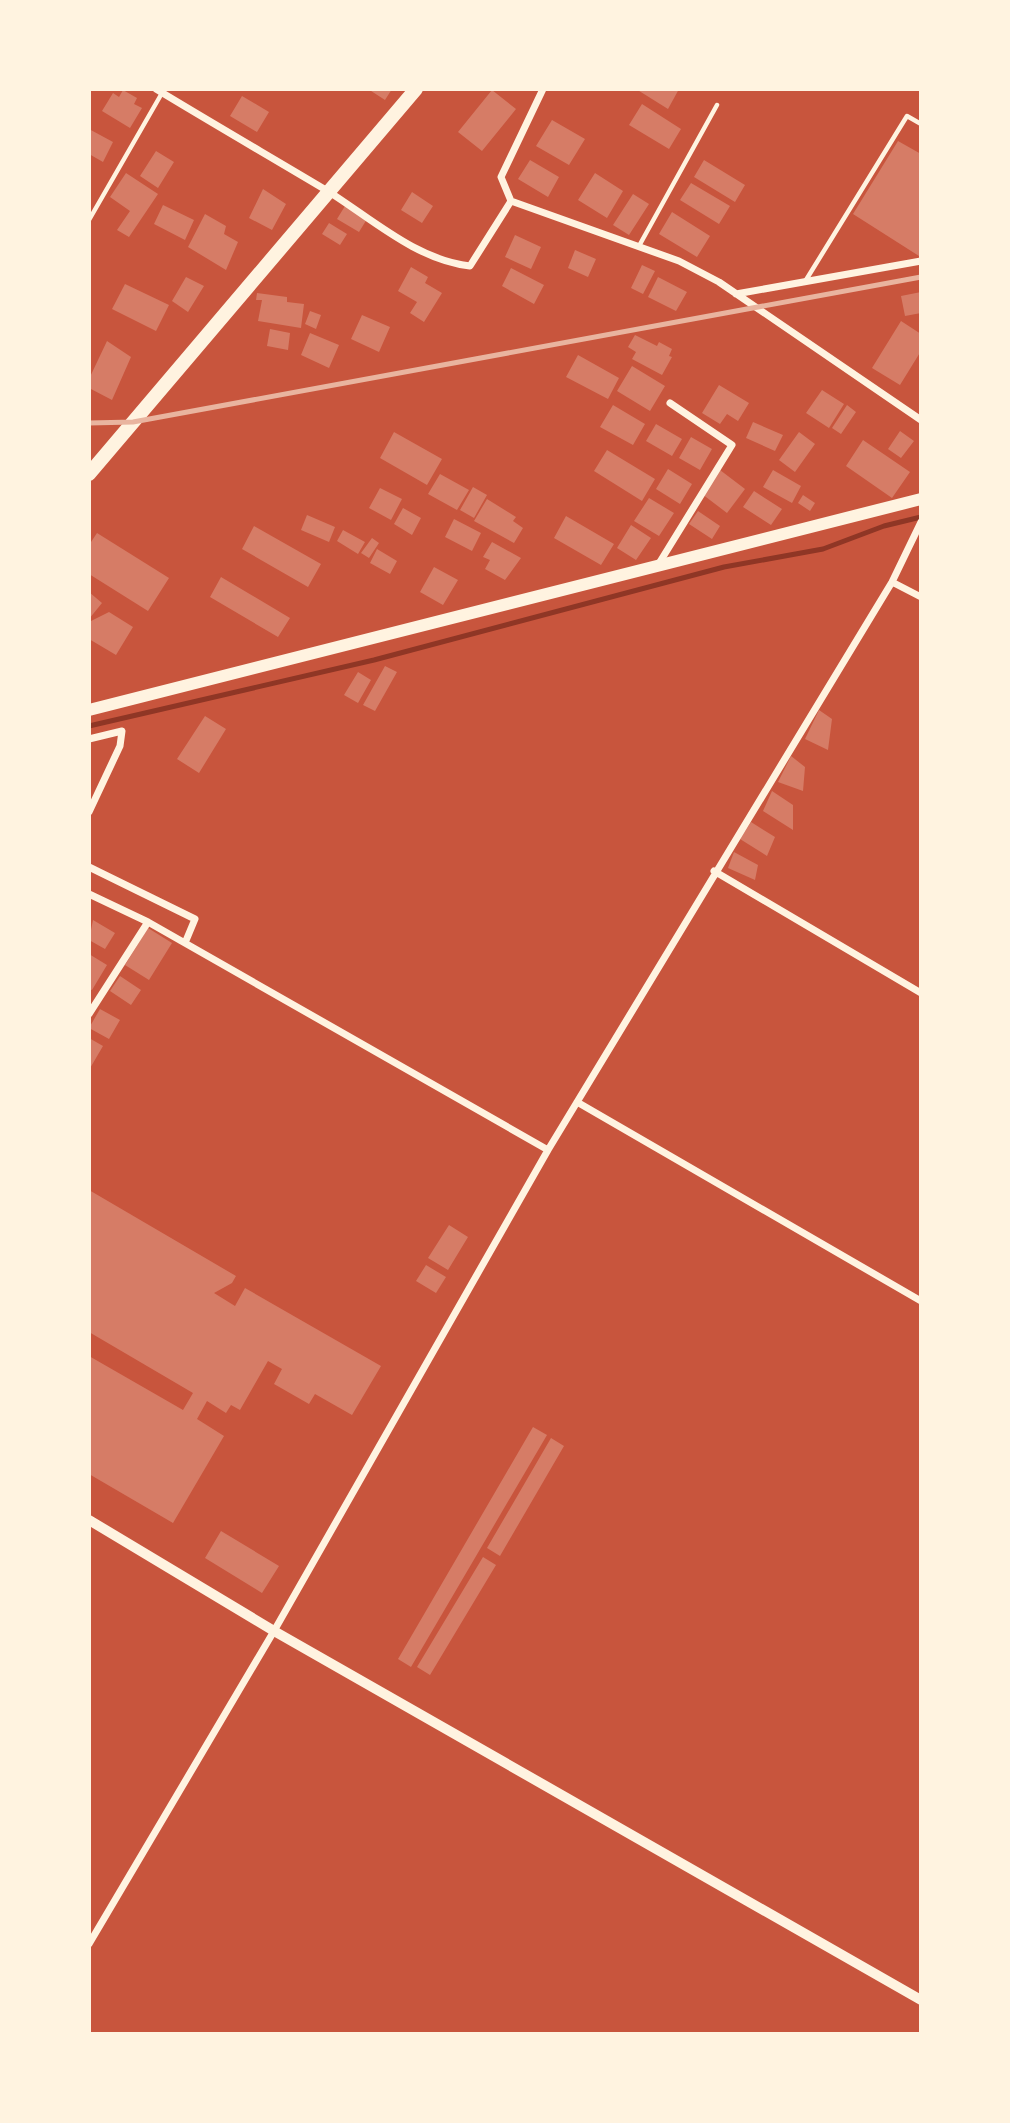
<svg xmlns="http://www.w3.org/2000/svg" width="1010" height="2123" font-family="Arial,sans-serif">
<rect width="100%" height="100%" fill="#c8553d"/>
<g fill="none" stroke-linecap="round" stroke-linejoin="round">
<path stroke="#8f3625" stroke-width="5" d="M89 726 374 660 724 567 823 549 884 526 921 517"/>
</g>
<path fill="#d67c66" d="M368 89H392L385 100Z
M636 89H679L668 109Z
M123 90 137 98 134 104 142 108 130 128 102 111 113 93 119 97Z
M492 90 516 109 482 151 458 132Z
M242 96 269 112 257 132 230 116Z
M642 104 681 129 669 149 629 125Z
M552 120 585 139 569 165 536 146Z
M89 129 113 142 103 162 89 154Z
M898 141 921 154 919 256 853 214Z
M156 151 174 162 158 188 140 176Z
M530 160 559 177 548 197 518 179Z
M704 160 745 185 735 202 694 177Z
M126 173 158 194 129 237 117 230 130 211 110 197Z
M595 173 623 191 607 218 578 200Z
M691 183 730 206 719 224 680 200Z
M263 189 286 204 272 230 249 218Z
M412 192 433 206 422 223 401 210Z
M633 194 649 204 629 235 613 225Z
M163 205 194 220 185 240 154 224Z
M345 206 367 219 359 232 337 219Z
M672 212 710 236 697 257 659 234Z
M205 214 226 226 224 234 238 242 226 270 188 247Z
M329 223 347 234 340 245 322 234Z
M515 235 541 247 531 269 505 257Z
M575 250 596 259 588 277 568 268Z
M642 265 655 271 643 294 631 288Z
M411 267 428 277 425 283 442 293 424 322 410 313 417 302 398 291Z
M511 268 544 285 534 304 502 286Z
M186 277 204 286 188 312 172 301Z
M658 277 687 292 676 311 648 297Z
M125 284 169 305 156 331 112 309Z
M921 292V313L905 316 901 296Z
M257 293 287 297V302L304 304 301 328 258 321 262 300H256Z
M310 311 321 315 316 329 305 324Z
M362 315 390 327 379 352 351 339Z
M901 321 921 334V351L900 385 872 368Z
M270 329 290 333 288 350 267 346Z
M310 333 339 345 329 368 301 355Z
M635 335 657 346 659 342 672 349 669 356 672 357 662 375 632 359 636 352 628 347Z
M107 341 131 357 112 400 89 388V379Z
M578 355 619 378 608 399 566 377Z
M632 366 665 386 650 411 617 391Z
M719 385 749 403 738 421 727 414 720 424 702 413Z
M822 390 844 404 829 428 806 413Z
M613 405 645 424 633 445 600 427Z
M847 405 856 412 841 434 832 428Z
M753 422 783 435 775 451 746 438Z
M656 424 682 439 672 456 646 441Z
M900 431 914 441 901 458 888 449Z
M394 432 442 459 427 485 380 458Z
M799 432 815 444 795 472 779 460Z
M691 437 712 449 700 470 679 458Z
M863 440 910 472 892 498 846 466Z
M607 450 655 479 642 501 594 471Z
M668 469 692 484 680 504 656 489Z
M720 470 745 489 727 513 702 494Z
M773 470 801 486 792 503 763 487Z
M440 474 469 490 457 510 428 494Z
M473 487 487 495 474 518 460 510Z
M380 488 402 499 391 520 369 508Z
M754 491 782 509 771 525 743 507Z
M803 495 815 503 810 511 798 503Z
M649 498 674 513 659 536 634 521Z
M487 499 516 517 513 521 523 528 514 543 474 521Z
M403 508 421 518 412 535 394 524Z
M698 511 720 526 712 539 689 524Z
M307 515 335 527 329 542 301 530Z
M566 516 614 544 601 565 554 538Z
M454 519 481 533 472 551 445 537Z
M631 525 651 538 636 560 617 548Z
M254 526 321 564 308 587 242 549Z
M343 530 365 542 358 554 337 541Z
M97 533 169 578 148 611 89 574V545Z
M372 538 379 543 369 558 361 553Z
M492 542 521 558 505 580 485 569 490 560 483 557Z
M377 549 397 561 390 574 370 563Z
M434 567 458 580 443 605 420 592Z
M221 577 290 618 278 637 210 597Z
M89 592 102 603 89 619Z
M109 612 133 627 116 655 89 639V622Z
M385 666 397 672 375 711 363 705Z
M358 672 371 680 358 703 344 695Z
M819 710 832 719 828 750 805 739Z
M205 716 226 729 199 773 177 759Z
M791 756 805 767 803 791 778 782Z
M772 791 793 805V830L763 811Z
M751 822 775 837 767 856 740 839Z
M734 852 758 865 755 880 728 868Z
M93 920 115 933 105 949 89 940Z
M148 928 172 943 149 980 125 965Z
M89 954 107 965 92 990 89 989Z
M120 976 141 990 131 1005 110 991Z
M100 1009 120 1020 109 1039 89 1028Z
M89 1038 103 1046 89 1070Z
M89 1190 236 1276 232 1283 214 1293 235 1306 245 1288 381 1366 352 1415 315 1394 309 1404 274 1384 282 1369 268 1361 240 1410 231 1405 226 1413 207 1401 197 1419 224 1436 173 1523 89 1474V1356L183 1410 193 1393 89 1332Z
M449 1225 468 1237 448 1270 428 1258Z
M426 1265 446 1277 436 1293 416 1281Z
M533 1427 547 1435 411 1667 398 1659Z
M551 1438 564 1446 500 1556 487 1548Z
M221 1531 279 1566 262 1593 205 1558Z
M483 1557 496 1565 430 1675 417 1667Z"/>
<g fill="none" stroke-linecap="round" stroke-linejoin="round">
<path stroke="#fff3e0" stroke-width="4.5" d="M89 220 162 93
M639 246 717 105
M806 280 907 116 921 124"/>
<path stroke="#fff3e0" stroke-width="7" d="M156 89C212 123 269 156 326 190 371 218 416 260 470 266L511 201
M543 89 501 177 511 201 679 261 719 282 921 420
M736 294 921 261
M658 565 732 445 670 403
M892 582 921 597
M89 739 122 731 120 746 89 812
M89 867 195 919 185 943
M714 871 921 993
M89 894 148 922 548 1150
M89 1014 148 922
M577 1102 921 1301
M89 1944 274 1631 548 1150 892 582 921 522"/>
<path stroke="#fff3e0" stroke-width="10" d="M89 1520 274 1631 921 2000"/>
<path stroke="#fff3e0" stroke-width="12" d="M89 710 921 499"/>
<path stroke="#fff3e0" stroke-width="14" d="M89 474 416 89"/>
<path stroke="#e9b49f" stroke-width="5" d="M89 423 133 422 921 277"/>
</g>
<rect width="1010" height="2123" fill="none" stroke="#fff3e0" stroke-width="182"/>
</svg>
